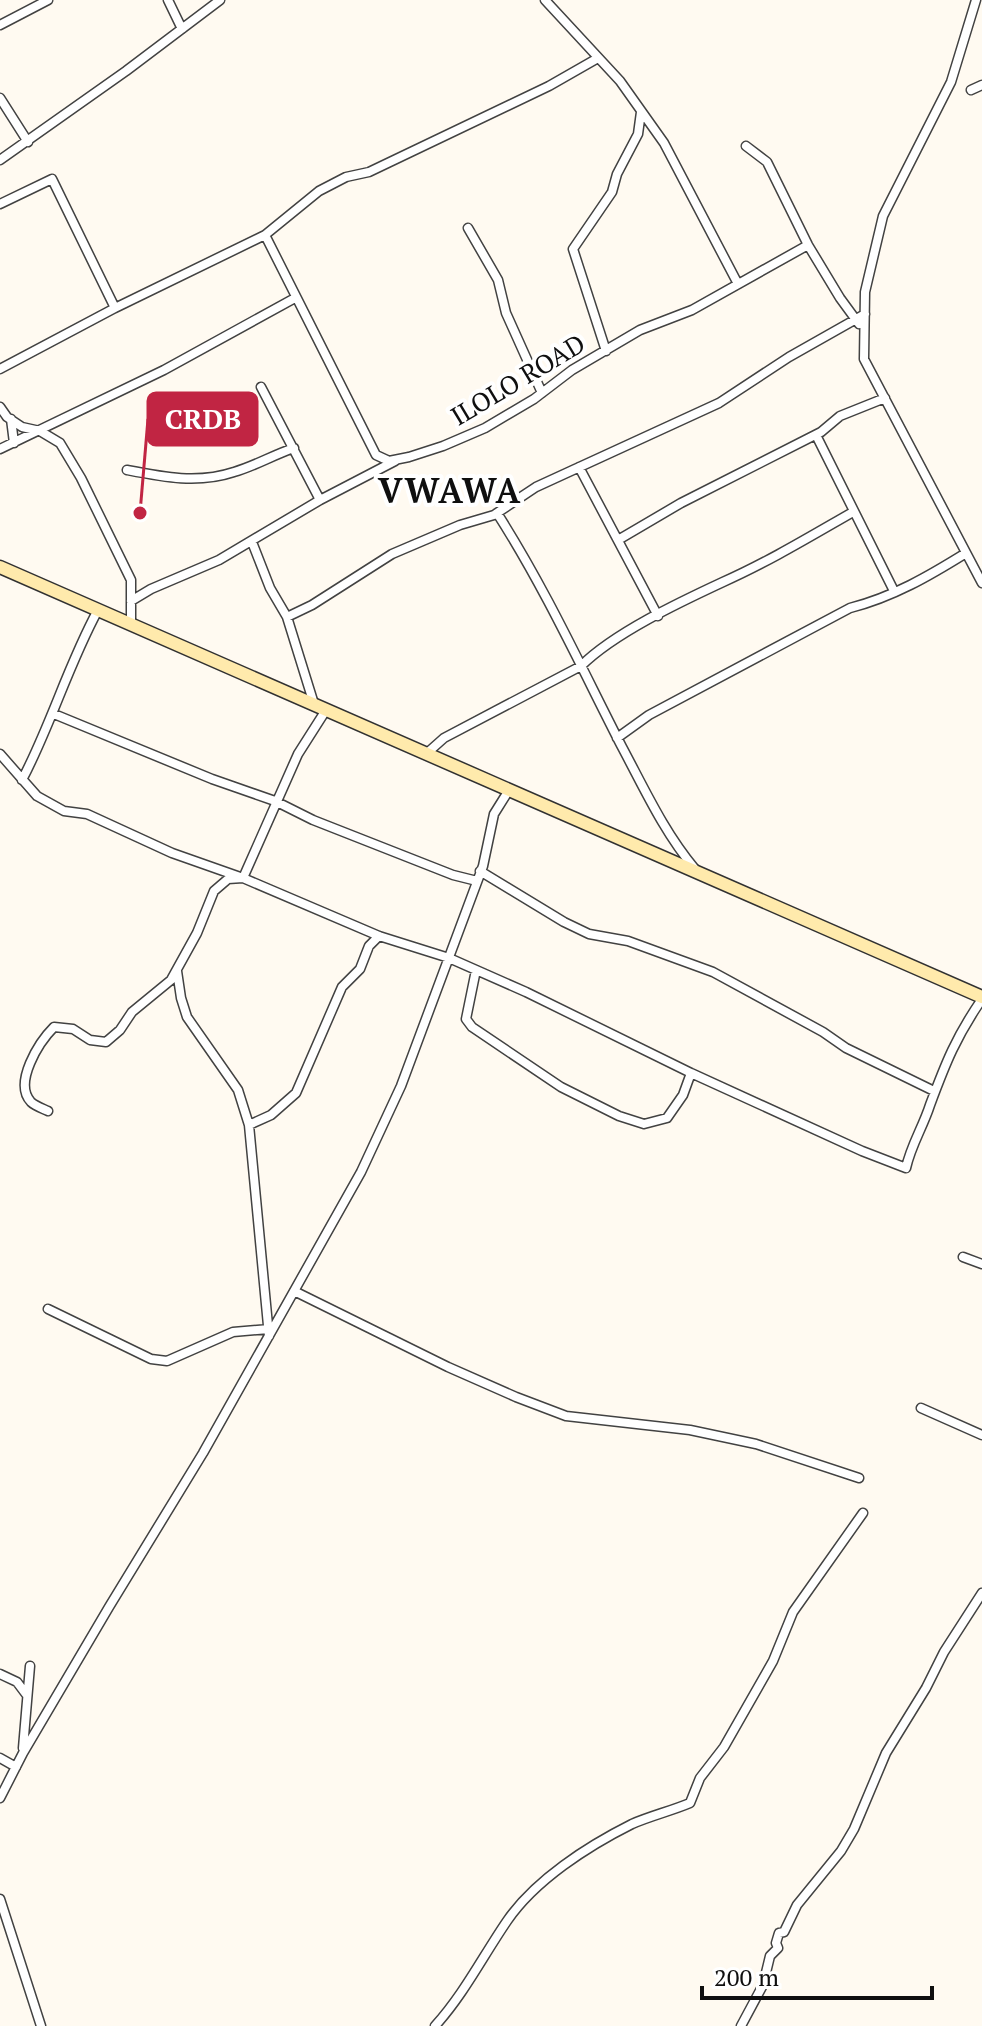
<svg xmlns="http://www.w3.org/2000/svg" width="982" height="2026" font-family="'PT Serif',serif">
<rect width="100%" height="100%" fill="#fffaf1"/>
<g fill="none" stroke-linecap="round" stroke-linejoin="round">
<g stroke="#424242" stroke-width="11">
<path id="street" d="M168 0 182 29
M545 0 620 81 664 143 738 284
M976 0 951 82 883 216 865 292 864 359 982 583
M0 25 48 0
M971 90 982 85
M0 98 28 142
M746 146 767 162 808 245 840 298 859 324
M0 160 126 71 220 0
M0 204 52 179 115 308 0 369
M468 228 498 280 506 313 542 393
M265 235 376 455 389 461 409 457 443 446 485 428 534 399 572 370 640 330 692 310 808 245
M115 308 265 235 319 191 346 177 369 172 549 86 598 58
M606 351 573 249 612 192 617 174 638 134 641 112
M261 387 320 500
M0 407 7 417 22 427 40 431 60 443 81 478 131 580V624
M11 419 14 443
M816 435 894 591
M0 449 164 370 295 298
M579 467 658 616
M127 470C163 477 198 484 234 472 255 466 273 455 294 448
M497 513C545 588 582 669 622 747 645 790 664 832 695 869
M618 540 681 503 821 432 840 416 885 398
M252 542 270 588 287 617 314 704
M131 601 151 589 219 560 320 500 395 461
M287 617 312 605 392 554 460 525 494 515 536 487 719 403 789 357 865 314
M54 714 212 779 275 801 313 820 453 875 477 881
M617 738 649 715 850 608C893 597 929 576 966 553
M0 754 37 796 64 811 87 814 172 853 243 878 379 936 449 958 526 992 691 1073 862 1151 906 1168C911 1145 923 1127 930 1105 946 1062 956 1037 982 999
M426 754 444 738 581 666C614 633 680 602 723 582 768 562 811 536 853 512
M22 780C51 725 68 665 98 610
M480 871 564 922 589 934 628 941 713 972 823 1032 846 1048 934 1091
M476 970 466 1019 472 1027 561 1087 619 1116 644 1124 667 1118 683 1095 691 1073
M177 971 181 998 187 1017 238 1090 249 1125 269 1336
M48 1111C44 1109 35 1106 31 1102 13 1083 39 1042 54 1027L73 1029 90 1040 106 1042 120 1030 132 1012 171 980 197 933 214 891 228 879 243 878 298 754 326 710
M249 1125 271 1115 296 1093 342 987 360 969 369 946 379 936
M963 1257 982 1264
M294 1291 448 1367 516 1397 566 1416 690 1430 756 1444 859 1478
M48 1309 151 1359 167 1361 233 1332 269 1329
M921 1408 982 1435
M0 1674 17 1682 26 1694
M23 1748 30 1666
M0 1758 16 1767
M0 1798 23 1753 109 1607 203 1453 361 1172 401 1086 483 866 494 814 509 790
M0 1899 41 2026
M435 2026C464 1994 483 1956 507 1921 535 1880 588 1846 632 1824 650 1816 671 1811 690 1803L700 1778 724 1747 773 1661 793 1612 863 1513
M741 2026 763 1985 770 1956 778 1948 776 1943 779 1933 784 1932 797 1905 841 1851 854 1829 886 1753 926 1688 944 1652 982 1593"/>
</g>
<g stroke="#313131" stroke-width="15">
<path id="secondary" d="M0 567 982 997"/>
</g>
<use href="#street" stroke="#fff" stroke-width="8"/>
<use href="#secondary" stroke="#ffeaac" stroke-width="12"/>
</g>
<g text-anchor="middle" stroke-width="8" stroke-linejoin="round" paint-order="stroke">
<g font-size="26" fill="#0f0f0f" stroke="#fff">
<text transform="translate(518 380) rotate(-31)" y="9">ILOLO ROAD</text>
</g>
<g font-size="34" font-weight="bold" letter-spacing="2" fill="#0f0f0f" stroke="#fff">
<text x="450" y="503">VWAWA</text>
</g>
</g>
<path fill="none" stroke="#c12543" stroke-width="3" d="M140 513L148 419"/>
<circle fill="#c12543" stroke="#fff" stroke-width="3" cx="140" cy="513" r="8"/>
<rect fill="#c12543" stroke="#c12543" stroke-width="3" x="148" y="393" width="109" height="52" rx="8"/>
<g font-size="28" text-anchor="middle" font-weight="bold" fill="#fff">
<text x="203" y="429">CRDB</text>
</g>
<path d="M702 1986v12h230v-12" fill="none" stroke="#0f0f0f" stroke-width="4"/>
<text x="714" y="1986" font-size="24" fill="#0f0f0f" stroke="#ffffff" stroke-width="6" paint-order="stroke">200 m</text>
</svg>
